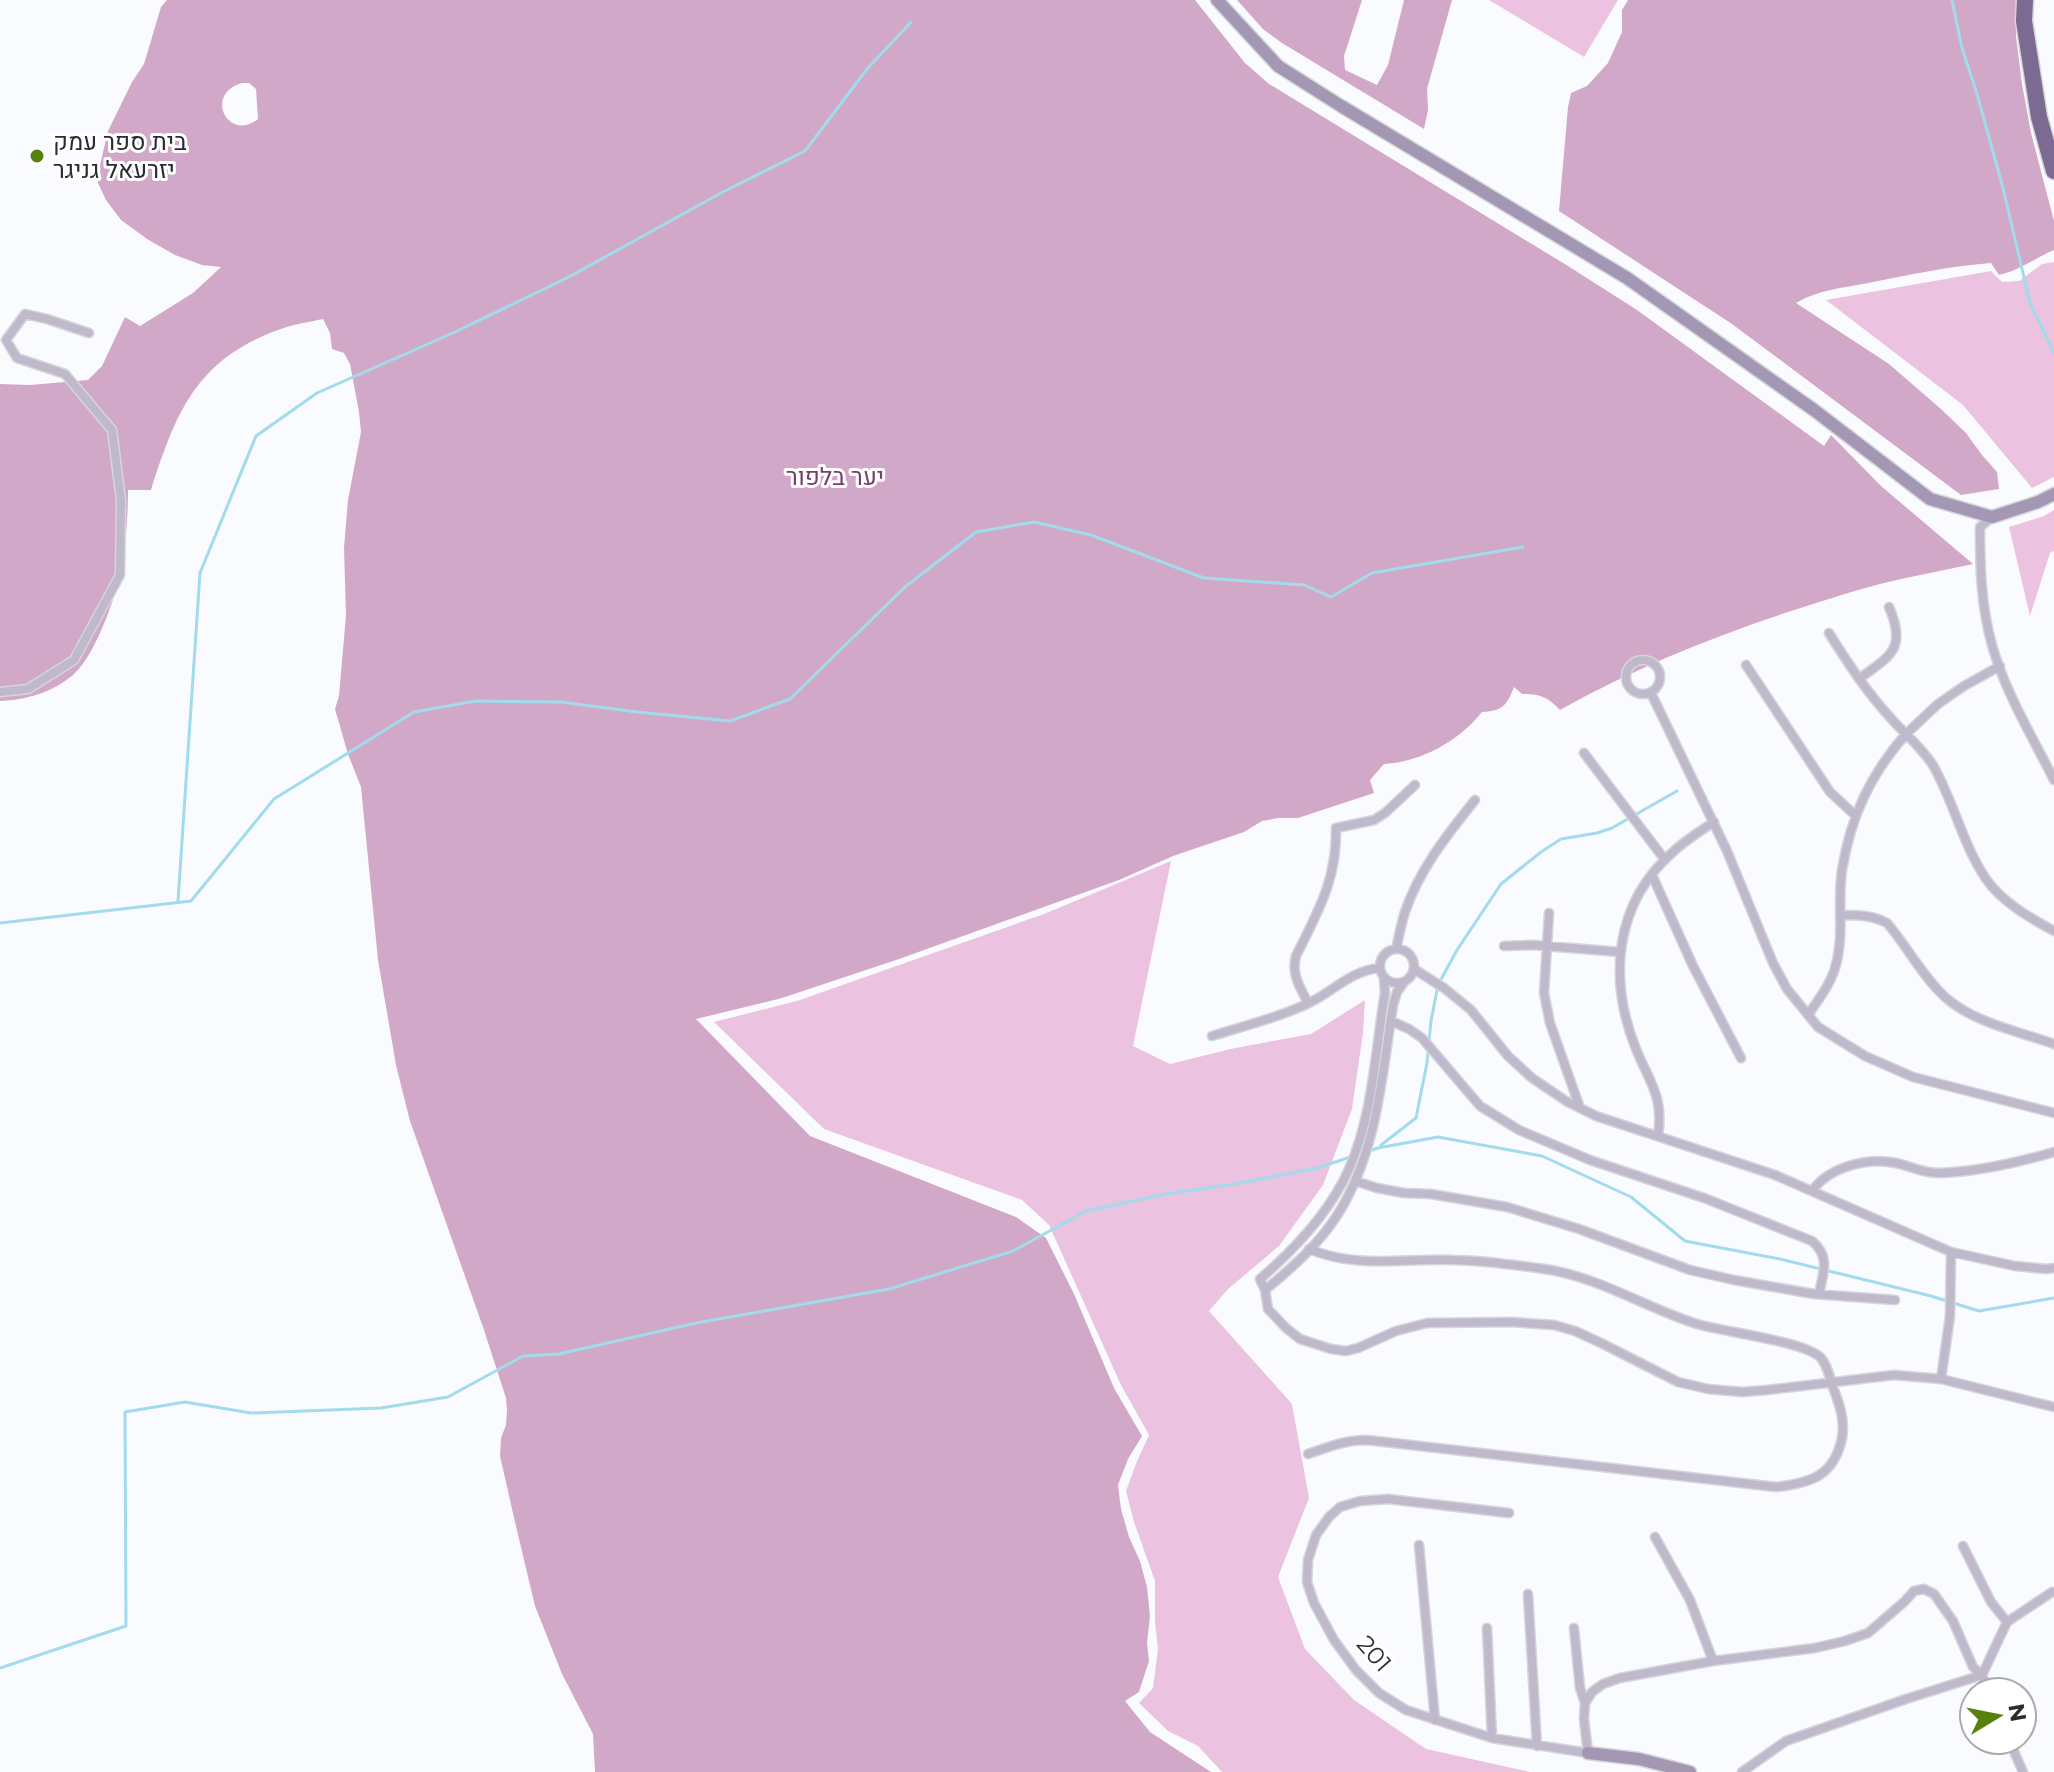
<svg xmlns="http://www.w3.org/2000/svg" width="2054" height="1772" font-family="Montserrat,Heebo,sans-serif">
<rect width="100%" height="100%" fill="#fafbff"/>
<path fill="#ebc3e1" d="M1489 0H1618L1584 57Z
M2054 262V477L2032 488 1963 405 1826 300 1991 271 2002 282 2019 281 2042 264Z
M2054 510V551L2050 553 2030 616 2009 527 2044 516Z
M1171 861 1133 1046 1170 1064 1235 1048 1311 1034 1365 1000 1363 1033 1352 1109 1323 1185 1279 1246 1228 1289 1209 1311 1292 1404 1309 1498 1278 1577 1305 1649 1354 1700 1426 1749 1530 1772H1222L1198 1746 1168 1731 1139 1703 1153 1688 1158 1649 1155 1622V1581L1134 1522 1126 1491 1137 1461 1149 1435 1121 1385 1049 1225 1022 1200 824 1129 714 1022 797 1001 1044 914Z"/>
<path fill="#d2a8c8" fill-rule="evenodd" d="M167 0H1195L1245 63 1269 84 1568 266 1637 310 1824 446 1831 435 1881 486 1973 564C1932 573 1889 580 1848 593 1749 623 1650 659 1560 710 1548 697 1540 694 1522 694L1514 687C1507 705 1503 711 1482 712 1459 741 1421 762 1384 764L1370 780 1374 793 1298 818H1278L1262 821 1244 832 1173 856 1119 880 899 959 782 998 696 1019 810 1136 1016 1217 1046 1238 1074 1294 1114 1388 1142 1436 1128 1459 1118 1485 1121 1509 1129 1537 1140 1561 1147 1587 1150 1616 1147 1643 1149 1661 1139 1692 1125 1701 1150 1732 1211 1772H595L593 1734 562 1674 535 1606 515 1522 500 1456 501 1438 506 1425 507 1410 506 1398 483 1327 410 1121 396 1065 378 960 361 787 348 754 335 709 339 696 346 615 344 548 348 500 361 432 359 412 350 364 344 353 332 349 330 333 323 319C309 322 294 324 281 329 197 358 176 412 151 490H128C128 540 121 588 100 633 93 648 86 662 74 674 54 692 26 700 0 701V384L30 385 88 380 102 366 125 317 140 326 193 293 221 267 202 265 175 255 147 239 121 220 106 200 98 183 100 165 108 131 132 82 144 64 161 7ZM242 83H249L256 89 258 119C227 143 204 93 242 83Z
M1237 0H1362L1344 56 1345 70 1377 85 1388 65 1404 0H1452L1427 89 1428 110 1424 129 1282 43 1263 29Z
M1628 0H2016V37L2022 84 2031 133 2054 221V250C2035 258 2019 271 1999 275L1991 263C1950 266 1908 275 1868 283 1842 288 1818 290 1796 303L1889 364 1941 409 1966 433 1982 455 1997 472 1999 489 1961 495 1732 324 1559 211 1568 107 1571 93 1587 86 1608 63 1622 32V10Z"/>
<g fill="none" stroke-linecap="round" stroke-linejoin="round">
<path stroke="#a1dbec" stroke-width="3" d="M1952 0 1962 48 1977 94 2003 188 2030 303 2054 353
M178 901 200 573 256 436 317 393 455 332 567 278 721 193 805 151 867 69 911 22
M0 923 191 901 274 799 414 712 476 701 561 702 637 712 730 721 790 699 905 587 976 532 1034 522 1091 535 1204 578 1304 585 1331 597 1372 573 1523 547
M1381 1145 1416 1118 1427 1063 1431 1021 1438 985 1457 950 1501 884 1541 852 1561 839 1597 833 1612 828 1677 791
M0 1668 126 1626 125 1412 185 1402 251 1413 381 1408 448 1397 523 1356 559 1354 696 1323 889 1289 1013 1251 1086 1211 1166 1194 1235 1184 1317 1168 1378 1148 1438 1137 1542 1156 1631 1197 1685 1241 1780 1259 1931 1296 1979 1311 2054 1298"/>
<g stroke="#d5d6da" stroke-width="11">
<path id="street" d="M1992 517 1980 527C1980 567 1981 606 1992 645 2005 692 2032 736 2054 780
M1829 633C1852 670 1875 704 1906 734L1938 704 1964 686 2000 666
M1626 677a17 17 0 1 1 34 0a17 17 0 1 1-34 0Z
M1746 665 1830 792 1856 816
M1859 679C1891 655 1907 649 1889 607
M0 692 28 689 74 660 120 575 121 500 112 430 65 374 17 358 6 340 25 314 47 319 89 333
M1651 693 1727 851 1773 963 1787 989 1818 1027 1865 1056 1913 1077 2054 1113
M1584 753 1665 860
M1652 875 1693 966 1741 1058
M1549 913 1544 993 1550 1023 1580 1108
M1840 915C1857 915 1872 915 1887 923 1907 946 1922 976 1945 997 1974 1023 2018 1031 2054 1044
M1504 946 1533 945 1620 952
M1380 966a17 17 0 1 1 34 0a17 17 0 1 1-34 0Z
M1396 949C1399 937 1401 924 1405 912 1419 870 1447 835 1475 800
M1414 969 1444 988 1471 1010 1508 1056 1532 1078 1566 1101 1596 1116 1775 1175 1951 1252 2015 1266 2046 1269 2054 1268
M1384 978 1385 993C1375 1052 1373 1115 1349 1169 1330 1212 1295 1249 1260 1279L1265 1290 1268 1309 1286 1328 1300 1339 1331 1349 1346 1351 1358 1348 1396 1331 1427 1323 1511 1322 1554 1325 1575 1331 1601 1343 1678 1382 1708 1389 1742 1392 1767 1390 1894 1375 1941 1379 2054 1407
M1308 1003C1300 987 1291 974 1296 956 1318 911 1337 880 1336 828L1374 820 1385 813 1415 785
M1808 1015C1818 1000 1830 985 1835 968 1845 936 1837 902 1842 870 1851 816 1870 775 1906 734 1916 744 1927 755 1934 767 1954 803 1963 845 1986 879 2002 902 2030 918 2054 931
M1391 1021 1409 1029 1422 1038 1480 1106 1519 1130 1590 1160 1704 1198 1812 1241C1831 1257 1823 1273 1819 1294
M1212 1036C1244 1026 1277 1018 1307 1004 1333 992 1350 971 1379 968
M1658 1136C1664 1097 1650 1083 1636 1049 1608 979 1614 903 1674 851 1686 840 1700 831 1714 822
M1355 1181 1377 1188 1404 1193 1431 1194 1507 1207 1579 1229 1690 1270 1734 1280 1814 1294 1895 1300
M1812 1191C1829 1167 1867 1157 1896 1163 1910 1166 1922 1173 1938 1173 1977 1172 2016 1163 2054 1152
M1265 1290C1292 1268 1319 1244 1338 1214 1377 1152 1382 1076 1393 1005L1397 992 1404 982
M1941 1379 1950 1316 1951 1252
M1308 1454C1328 1447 1345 1440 1367 1440L1776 1487C1811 1483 1834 1476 1842 1438 1845 1421 1840 1406 1834 1390 1830 1380 1828 1365 1820 1357 1802 1341 1724 1332 1697 1324 1646 1308 1597 1276 1544 1269 1514 1265 1483 1260 1453 1260 1403 1258 1357 1269 1309 1249
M1509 1513 1388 1499 1360 1501 1340 1507 1329 1517 1316 1535 1308 1560 1307 1582 1314 1603 1334 1640 1356 1670 1379 1693 1406 1710 1492 1738 1588 1753 1584 1719 1585 1703 1580 1688 1574 1628
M1655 1537 1690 1600 1713 1661
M1419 1545 1435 1720
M1963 1546 1991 1602 2007 1622
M1528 1594 1537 1746
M1487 1628 1492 1738
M1989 1692 1982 1675 2007 1622 2052 1592
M1585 1703 1592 1692 1603 1684 1620 1678 1713 1661 1815 1648 1845 1641 1868 1633 1904 1602 1914 1591 1924 1589 1934 1594 1953 1621 1973 1667 1982 1675
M2009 1740 2023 1772
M1742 1772 1786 1741 1906 1699 1982 1675"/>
</g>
<g stroke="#d5d6da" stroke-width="15">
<path id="secondary" d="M1217 0 1278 66 1341 106 1627 278 1814 410 1930 499 1992 517 2038 502 2054 494
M1588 1753 1639 1759 1690 1772"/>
</g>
<g stroke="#d5d6da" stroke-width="19">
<path id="highway" d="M2025 0 2024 21 2039 117 2054 171"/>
</g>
<use href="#street" stroke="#c0b8cb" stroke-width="8"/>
<use href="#secondary" stroke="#a497b3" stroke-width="12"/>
<use href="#highway" stroke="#7d6a92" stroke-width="16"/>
</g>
<circle fill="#56820c" stroke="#fff" stroke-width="3" cx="37" cy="156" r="8"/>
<g text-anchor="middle" stroke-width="6" stroke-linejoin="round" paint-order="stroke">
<g font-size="24" fill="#2b2c33" stroke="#fff" text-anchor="start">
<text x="53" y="150">בית ספר עמק<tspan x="53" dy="28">יזרעאל גניגר</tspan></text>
</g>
<g font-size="24" fill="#76406a" stroke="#fff">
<text x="835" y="485">יער בלפור</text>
</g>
<g font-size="24" fill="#2b2c33" stroke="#fff">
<text transform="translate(1374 1654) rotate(49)" y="8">201</text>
</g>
</g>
<g transform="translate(1998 1716) rotate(80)"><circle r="38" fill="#ffffff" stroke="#aaabad" stroke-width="2"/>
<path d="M0-6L14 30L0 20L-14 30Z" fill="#56820c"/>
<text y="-12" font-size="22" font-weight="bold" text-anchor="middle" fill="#2b2c33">N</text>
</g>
</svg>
